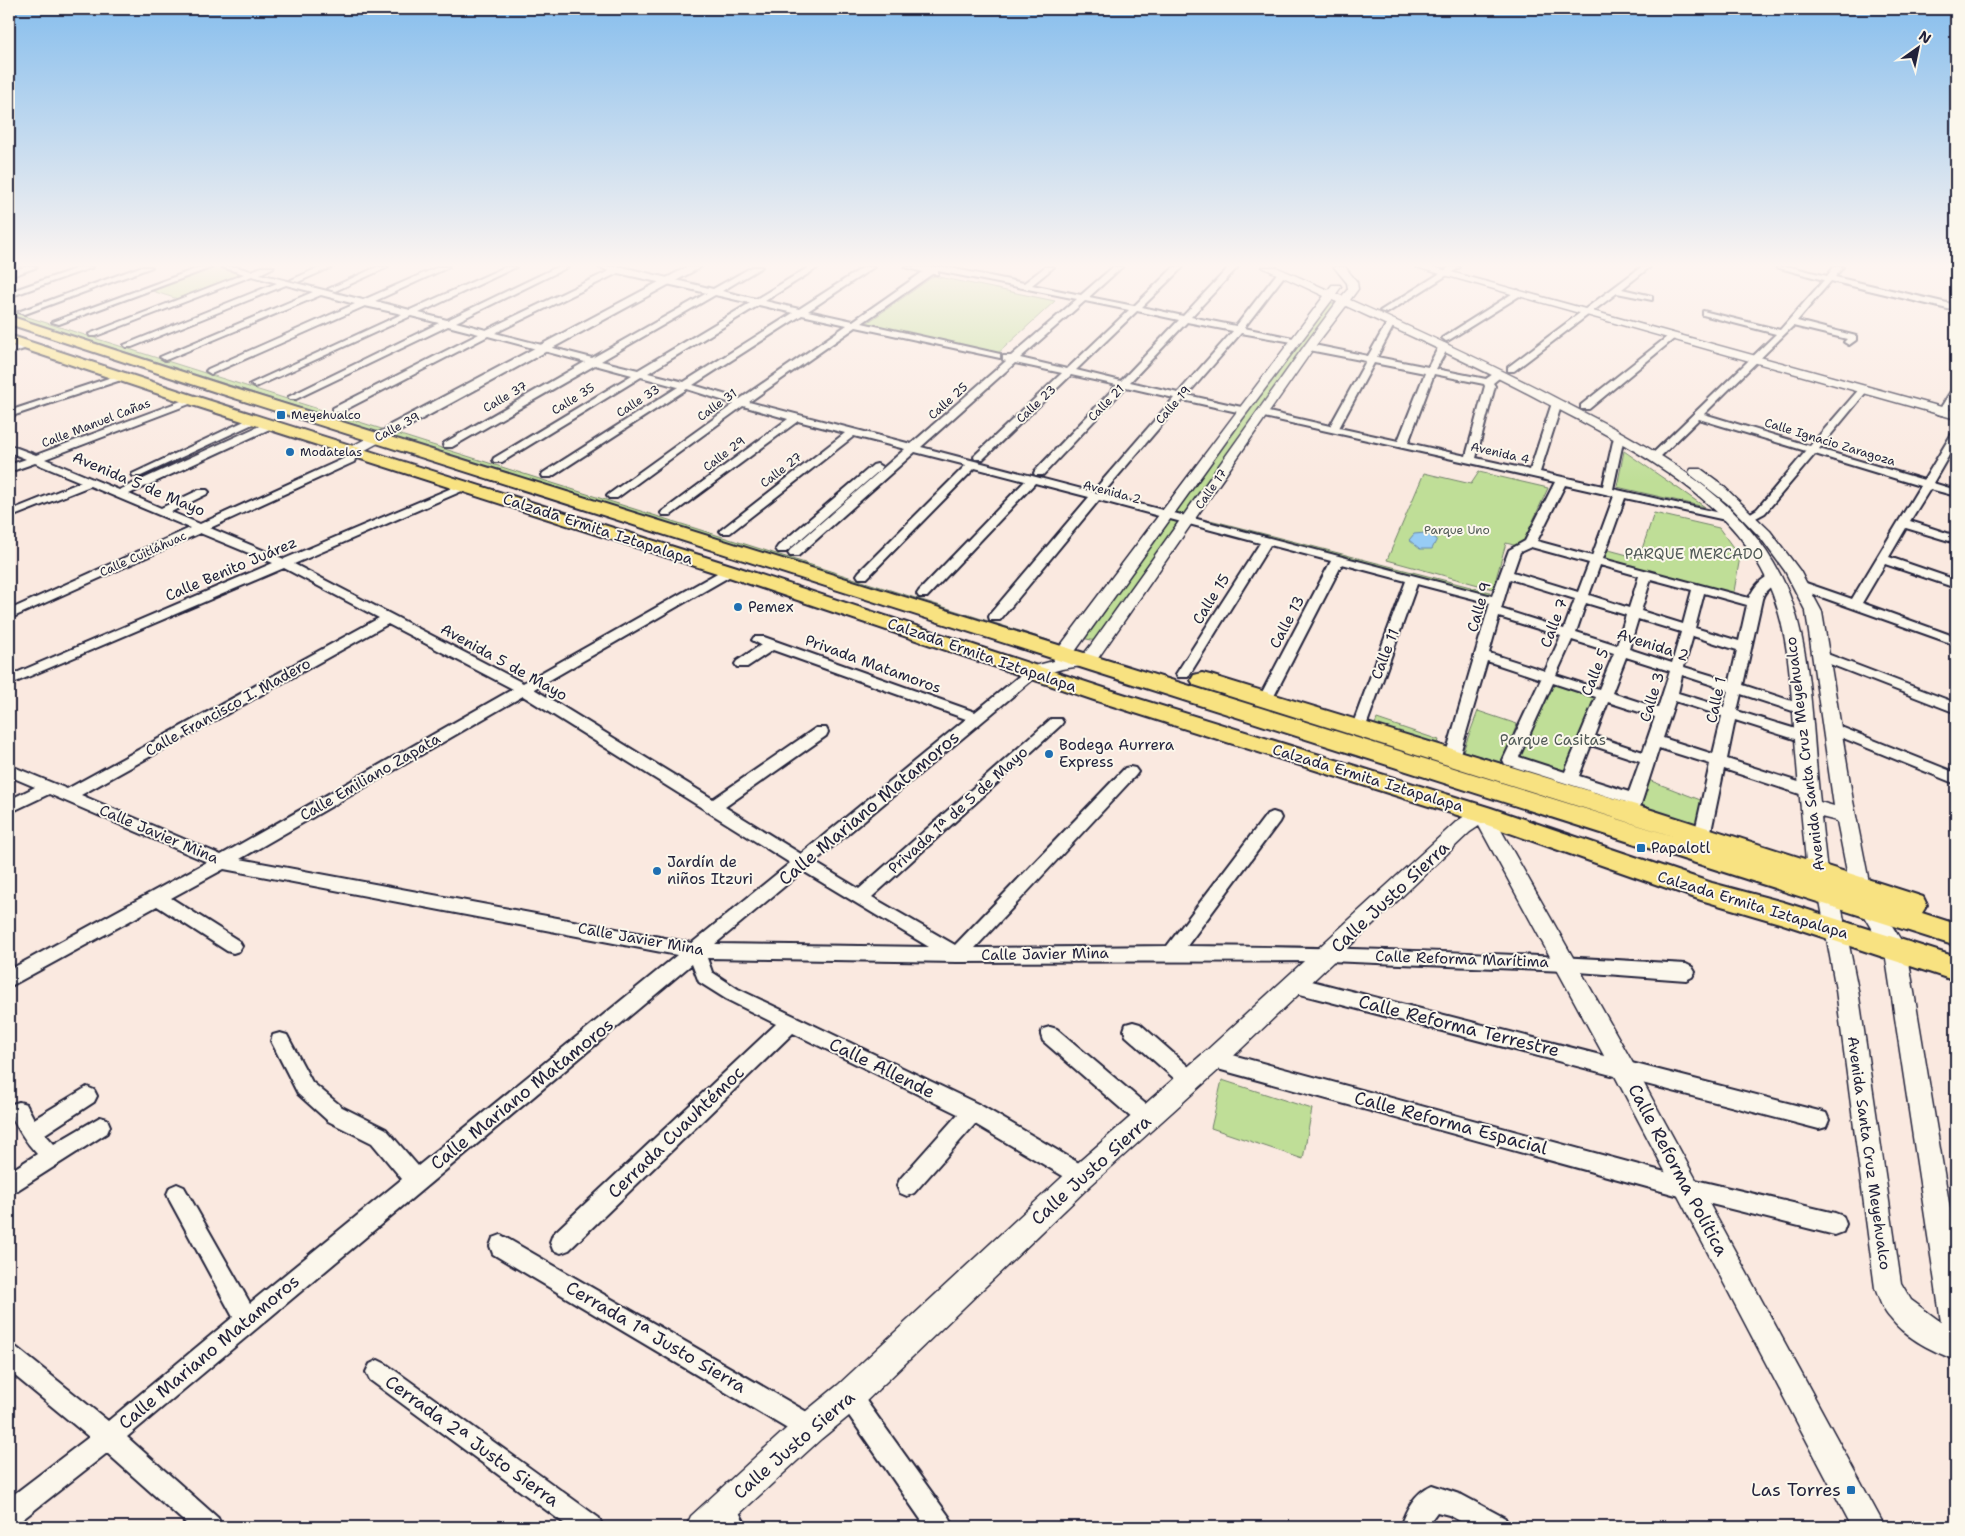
<svg xmlns="http://www.w3.org/2000/svg" width="1965" height="1536" font-family="'Shantell Sans',sans-serif">
<rect width="100%" height="100%" fill="#fae9e0"/>
<filter id="ink" filterUnits="userSpaceOnUse"><feTurbulence type="fractalNoise" baseFrequency=".02" numOctaves="2"/><feDisplacementMap in="SourceGraphic" scale="10" xChannelSelector="R" yChannelSelector="G"/><feConvolveMatrix kernelMatrix="1 2 1 2 8 2 1 2 1" color-interpolation-filters="sRGB"/></filter>
<g filter="url(#ink)">
<path fill="#bfde97" stroke="#708069" d="M211 267H221L249 274 181 300 149 290Z
M934 276 1055 301 994 357 864 325Z
M1330 302 1338 305 1096 641 1082 638Z
M9 311 1048 640 1042 644 9 315Z
M1624 451 1705 507 1617 487Z
M1479 472 1548 488 1521 547 1506 543 1493 589 1387 560 1424 473 1471 484Z
M1654 513 1719 528 1740 557 1733 597 1602 559 1605 549 1639 558Z
M1210 520 1490 592 1489 598 1206 523Z
M1552 680 1600 695 1569 775 1515 759Z
M1478 711 1517 724 1502 763 1463 751Z
M1377 719 1439 740 1437 746 1374 727Z
M1646 779 1703 801 1697 829 1638 808Z
M1222 1080 1312 1109 1303 1159 1211 1128Z"/>
<path fill="#97ccf5" stroke="#6888ab" d="M1425 533 1437 539 1432 549H1420L1409 540 1414 534Z"/>
<g fill="none" stroke-linecap="round" stroke-linejoin="round">
<g stroke="#22223b" stroke-width="4">
<path id="minor" d="M24 267H37L9 277V272Z
M81 267H93L9 297V292Z
M140 267H152L25 314 18 312Z
M201 267H213L59 324 52 322Z
M222 267H236L251 271 262 267H274L260 274 363 300 438 267H449L375 301 410 310 505 267H516L419 313 447 320 557 267H568L456 322 486 330 609 271 599 267H622L713 289 752 267H762L722 291 756 299 809 267H819L765 301 799 309 864 267H874L808 311 853 321 923 272 905 267H945L1024 283 1045 267H1054L1032 285 1081 295 1113 267H1122L1089 297 1134 306 1174 267H1183L1142 307 1183 316 1229 267H1238L1191 317 1236 326 1278 272H1284V276L1244 328 1298 339V343L1241 333 1187 395 1246 408V412L1242 413 1183 400 1105 491H1097L1095 489 1174 398 1126 387 1043 475H1035L1034 473 1035 471 1117 385 1071 375 983 459H975L974 457 975 455 1062 373 1015 363 921 447 1492 596 1509 550 1525 541 1555 482 1264 417 1259 414 1264 411 1330 426 1366 361 1309 350 1304 347 1309 344 1368 356 1388 321H1394L1395 323 1377 357 1428 367 1439 346 1444 343 1449 346 1436 369 1486 379 1496 372H1502L1504 374 1493 383 1495 386 1476 458 1530 470 1552 403 1557 400 1562 403 1540 472 1603 486 1614 437 1619 434 1624 437 1613 489 1734 516 1736 518 1730 521 1625 498 1603 559 1749 598C1754 587 1764 573 1777 576L1779 579C1773 587 1765 588 1762 599L1743 685 1807 706 1809 709 1807 712 1802 714 1741 694 1737 711 1809 733 1811 737 1809 741 1804 742 1735 720 1727 759 1814 787 1817 791 1814 795 1809 797 1724 769 1710 836 1708 840 1702 842 1696 840 1694 836 1710 764 1659 748 1640 807 1637 811 1632 813 1627 811 1624 807 1626 802 1505 764 1503 760 1541 679 1487 661 1459 757 1457 761 1452 762 1447 761 1445 757 1490 603 1417 584 1365 729 1363 732H1353L1351 729 1406 581 1342 564 1272 700 1270 703H1260L1258 700 1331 561 1270 545 1188 677H1178L1176 674 1260 543 1099 500 1000 620H990L989 617 990 614 1089 497 1035 483 927 597H919L917 594 919 591 1025 481 975 468 867 578H859L857 575 859 572 966 465 915 452 798 556H790L788 553 790 550 905 449 854 436 730 533H722L720 531 722 529 845 433 798 421 671 515H663L661 513 663 511 788 419 743 406 617 498H609L607 496 609 494 734 404 687 389 551 477H543L542 475 543 473 678 387 641 377 502 462H494L493 460 494 458 632 375 595 365 452 447H444L443 445 444 443 585 362 488 336 341 412H333V408L479 334 448 326 296 399H290L288 397 439 323 411 316 258 386 255 387 250 384 402 314 365 306 211 374 206 371 208 369 355 304 321 295 168 359 165 360 160 357 313 292 286 285 132 347H126L124 345 277 283 252 276 96 336H90L89 334 244 274ZM938 271 1077 299 1011 356H1003V360L1006 361 911 444 749 402 856 327 1000 358V354L862 323 932 274H938ZM618 273 707 293 592 358 495 333ZM715 295 750 303 638 370 601 361ZM1085 301 1129 310 1067 369 1020 358ZM759 305 793 313 684 382 648 373ZM1137 311 1179 320 1121 381 1076 370ZM802 315 847 325 740 399 693 385ZM1187 322 1233 331 1178 393 1130 382ZM1374 363 1425 373 1398 441 1339 428ZM1434 374 1484 384 1485 386 1466 456 1408 443ZM1565 485 1614 496 1592 556 1537 541ZM1531 547 1589 563 1578 592 1513 572 1520 552ZM1600 565 1639 576 1629 608 1589 595ZM1510 579 1575 599 1564 629 1501 609ZM1651 579 1692 590 1683 624 1641 611ZM1704 593 1747 605 1739 641 1695 628ZM1586 603 1626 615 1617 645 1576 632ZM1499 617 1561 636 1545 671 1489 653ZM1638 619 1681 632 1672 663 1629 649ZM1693 636 1737 650 1730 681 1684 667ZM1572 640 1614 653 1599 689 1556 675ZM1626 657 1670 671 1658 708 1612 693ZM1682 675 1728 690 1724 707 1678 693ZM1553 683 1596 697 1565 772 1519 757ZM1675 701 1722 716 1713 754 1663 738ZM1608 702 1655 717 1643 752 1595 736ZM1591 745 1640 761 1629 792 1579 776Z
M320 267H332L298 282 291 280Z
M377 267H388L335 291 328 289Z
M1450 267H1460L1387 313 1380 311Z
M1641 267H1650L1622 289 1652 296V300L1617 293 1514 371H1508V367Z
M1776 267H1791L1827 276 1834 267H1843L1835 277 1956 305V311L1831 281 1797 321 1856 336V340L1849 345 1844 342 1847 339 1793 326 1704 414 1810 446 1861 387H1867V391L1819 449 1924 480 1951 435 1956 432V443L1933 483 1956 490V496L1930 489 1910 521 1956 536V543L1906 528 1889 557 1956 580V588L1885 564 1862 603 1956 637V645L1799 589 1797 586 1803 582 1852 599 1920 486 1815 454 1765 513 1754 519H1746L1744 517 1757 509 1806 451 1699 419 1658 459H1650L1649 457 1776 334 1703 315V311L1780 330 1824 280Z
M1518 290 1522 293 1521 295 1449 340 1446 341 1442 338Z
M1672 333 1676 336 1675 338 1589 409H1581V405Z
M27 342 30 343V347L9 354V348Z
M124 373 127 374V378L9 417V411Z
M1956 387C1957 397 1953 411 1943 415L1939 414 1938 412 1953 388Z
M192 397 197 400 195 402 45 459 119 490 266 423H274V427L129 494 161 508 199 490H207L209 492 207 494 171 512 200 524 345 458 349 449H357L358 451 354 462 210 528 284 559 461 484H469L471 486 469 488 294 564 523 683 726 568H734L736 571 734 574 534 689 713 799 816 728H826L828 732 826 736 725 807 801 854 966 719 773 650 747 667H737L735 664 737 661 761 645 752 640 754 637H764L975 712 1028 669H1038L1040 672 1038 675 814 862 859 889 1051 719H1061L1063 722 1061 725 872 897 955 945 1125 768 1130 767 1135 768 1138 772 1135 776 975 948 1167 946 1267 814 1273 812 1279 814 1281 818 1279 822 1187 946C1354 947 1520 954 1686 964L1692 967 1695 972 1692 977 1686 980 1565 971 1329 961 957 962 707 958 712 972 738 989 980 1105 1089 1169 1092 1176 1089 1183 1082 1186 1075 1183 975 1124 914 1193 907 1196 900 1193 897 1186 900 1179 958 1114 793 1033 569 1250 561 1253 553 1250 550 1242 553 1234 776 1024 726 999 699 982 692 964 127 1437 218 1518 222 1527H190L107 1453 18 1523 9 1527V1498L89 1437 9 1371V1344L17 1348 108 1421 233 1317 170 1201 167 1194 170 1187 177 1184 184 1187 250 1303 402 1179 372 1143 328 1121 298 1094 271 1041 273 1035 280 1033 287 1035 312 1082 342 1107 386 1129 418 1166 677 955 224 869 171 898 239 941 242 946 239 951 233 953 227 951 157 906 9 987V970L207 862 49 794 9 813V800L35 787 9 776V765L67 789 379 618 284 568 9 685V676L273 563 200 533 9 619V610L190 528 90 486 9 518V511L81 482 35 463 9 472V465L26 459 9 452V445L36 455ZM388 624 513 689 221 855 81 795ZM523 696 790 863 692 943 240 859ZM803 871 929 947 715 944Z
M253 417 257 418V422L141 476H133L132 474Z
M877 464 882 467 881 469 786 552H778L776 549 778 546 873 465Z
M1822 652 1956 703V713L1817 659 1815 656 1817 653Z
M1831 723 1956 773V784L1826 731 1824 728 1826 725Z
M1296 977 1819 1111 1826 1113 1829 1120 1826 1127 1819 1129 1296 993 1290 990 1287 985 1290 980Z
M1133 1022 1140 1024 1198 1075 1201 1081 1198 1087 1191 1090 1184 1087 1126 1036 1124 1030 1126 1024Z
M1050 1027 1057 1029 1155 1112 1158 1119 1155 1126 1148 1128 1141 1126 1043 1041 1041 1035 1043 1029Z
M1214 1050 1687 1178 1835 1213 1843 1216 1846 1224 1843 1232 1835 1235 1687 1198 1214 1068 1207 1065 1204 1059 1207 1053Z
M87 1087 94 1090 97 1096 94 1102 45 1134 54 1144 100 1117 107 1119 110 1126 107 1133 16 1191 9 1194V1172L37 1154C25 1141 17 1128 9 1111L12 1104 19 1102 26 1104 34 1119Z
M501 1235 819 1419 822 1428 819 1437 810 1440 801 1437 493 1254 490 1246 493 1238Z
M378 1360 386 1364 599 1518 603 1527H569L370 1380 366 1372 370 1364Z
M849 1384 857 1388 950 1518 954 1527H926L841 1404 837 1396 841 1388Z
M1432 1485 1462 1495 1505 1518 1509 1527H1471L1449 1515 1437 1512 1426 1527H1400C1406 1510 1414 1493 1432 1485Z
M723 1495 732 1499 747 1527H720L710 1508 714 1499Z"/>
</g>
<g stroke="#22223b" stroke-width="3">
<path id="tertiary" d="M1262 267H1276L1328 290 1332 285H1340L1341 287 1336 294 1342 296 1348 289 1347 283 1334 267H1345L1357 282 1358 289 1350 300C1419 331 1487 362 1554 397 1643 443 1750 495 1789 594 1813 655 1812 736 1820 802L1834 806 1806 612 1785 571 1760 537 1728 504 1691 475 1689 472 1691 469H1701L1720 483 1770 531 1800 571 1822 612 1853 801 1870 887 1878 903 1907 950 1956 1245V1360C1934 1352 1906 1338 1891 1319 1883 1311 1879 1299 1875 1288L1836 990 1819 895 1807 872C1803 828 1798 783 1795 739 1791 691 1790 641 1773 595 1739 500 1629 446 1546 403 1481 368 1413 337 1346 306L1313 349 1094 664 1062 669 1033 677 1027 676 1024 672 1027 668 1053 661 1058 649 1324 296ZM1332 300 1337 302 1305 345 1091 645 1083 655 1071 657 1243 418ZM1821 817 1837 821 1850 887 1862 913 1885 952 1941 1322 1911 1300 1901 1283 1858 990 1839 895 1827 872Z
M1416 267H1433L1956 411V419Z
M395 424 400 425 401 428 400 431 358 454 353 455 346 451 348 448Z
M1482 807 1489 809 1631 1060 1885 1527H1852L1615 1076 1479 826 1470 832 1222 1067 1091 1185 860 1407 821 1439 725 1527H686L691 1516 799 1417 838 1385 1073 1167 1206 1051 1456 822 1475 809Z"/>
</g>
<g stroke="#22223b" stroke-width="4">
<path id="secondary" d="M687 267H701L400 431H390L388 428 390 425Z"/>
</g>
<g stroke="#22223b" stroke-width="4">
<path id="primary" d="M9 316 226 386 1679 838 1194 685 1191 680 1194 675 1202 673 1210 675 1639 806 1914 894 1923 897 1927 905 1922 913 1956 924V946L216 392 9 324Z
M9 335 198 397 737 567 1110 690 1491 808 1712 883 1783 902 1956 957V981L1783 924 1701 900 1473 820 1094 700 723 575 186 403 9 344Z"/>
</g>
<use href="#minor" fill="#fbf7ec" fill-rule="evenodd"/>
<use href="#tertiary" fill="#fbf7ec" fill-rule="evenodd"/>
<use href="#secondary" fill="#fbf7ec" fill-rule="evenodd"/>
<use href="#primary" fill="#f8e281" fill-rule="evenodd"/>
</g>
</g>
<linearGradient id="sky" x2="0" y2="1"><stop stop-color="#87beed"/><stop offset="0.55" stop-color="#fdf5f1"/><stop offset="1" stop-color="#fdf5f1" stop-opacity="0"/></linearGradient>
<rect width="1965" height="482" fill="url(#sky)"/>
<g fill="#1f6fb2" stroke="#fbf7ec" stroke-width="2">
<rect x="276" y="410" width="10" height="10" rx="2.5"/>
<circle cx="290" cy="452" r="5"/>
<circle cx="738" cy="607" r="5"/>
<circle cx="1049" cy="754" r="5"/>
<rect x="1636" y="843" width="10" height="10" rx="2.5"/>
<circle cx="657" cy="871" r="5"/>
<rect x="1846" y="1485" width="10" height="10" rx="2.5"/>
</g>
<g text-anchor="middle" stroke-width="4" stroke-linejoin="round" paint-order="stroke">
<g font-size="12" fill="#22223b" stroke="#fbf7ec">
<text transform="translate(505 397) rotate(-30)" y="4">Calle 37</text>
<text transform="translate(573 399) rotate(-32)" y="4">Calle 35</text>
<text transform="translate(638 401) rotate(-33)" y="4">Calle 33</text>
<text transform="translate(948 401) rotate(-42)" y="4">Calle 25</text>
<text transform="translate(1106 403) rotate(-46)" y="4">Calle 21</text>
<text transform="translate(1036 404) rotate(-43)" y="4">Calle 23</text>
<text transform="translate(717 405) rotate(-36)" y="4">Calle 31</text>
<text transform="translate(1173 405) rotate(-49)" y="4">Calle 19</text>
<text transform="translate(96 423) rotate(-21)" y="4">Calle Manuel Cañas</text>
<text transform="translate(397 427) rotate(-28)" y="4">Calle 39</text>
<text transform="translate(1830 442) rotate(17)" y="4">Calle Ignacio Zaragoza</text>
<text transform="translate(1500 453) rotate(13)" y="4">Avenida 4</text>
<text transform="translate(724 454) rotate(-37)" y="4">Calle 29</text>
<text transform="translate(781 470) rotate(-38)" y="4">Calle 27</text>
<text transform="translate(1211 489) rotate(-55)" y="4">Calle 17</text>
<text transform="translate(1112 492) rotate(15)" y="4">Avenida 2</text>
<text transform="translate(143 554) rotate(-24)" y="4">Calle Cuitláhuac</text>
</g>
<g font-size="12" fill="#22223b" stroke="#fbf7ec" text-anchor="start">
<text x="291" y="419">Meyehualco</text>
<text x="300" y="456">Modatelas</text>
</g>
<g font-size="12" fill="#515a57" stroke="#fbf7ec">
<text x="1457" y="534">Parque Uno</text>
</g>
<g font-size="15" fill="#22223b" stroke="#fbf7ec">
<text transform="translate(139 484) rotate(23)" y="5">Avenida 5 de Mayo</text>
<text transform="translate(598 529) rotate(18)" y="5">Calzada Ermita Iztapalapa</text>
<text transform="translate(231 569) rotate(-23)" y="5">Calle Benito Juárez</text>
<text transform="translate(1211 599) rotate(-58)" y="5">Calle 15</text>
<text transform="translate(1479 607) rotate(-74)" y="5">Calle 9</text>
<text transform="translate(1287 622) rotate(-62)" y="5">Calle 13</text>
<text transform="translate(1554 623) rotate(-69)" y="5">Calle 7</text>
<text transform="translate(1653 645) rotate(18)" y="5">Avenida 2</text>
<text transform="translate(1385 654) rotate(-69)" y="5">Calle 11</text>
<text transform="translate(982 655) rotate(19)" y="5">Calzada Ermita Iztapalapa</text>
<text transform="translate(504 662) rotate(29)" y="5">Avenida 5 de Mayo</text>
<text transform="translate(873 664) rotate(20)" y="5">Privada Matamoros</text>
<text transform="translate(1595 672) rotate(-68)" y="5">Calle 5</text>
<text transform="translate(1652 697) rotate(-73)" y="5">Calle 3</text>
<text transform="translate(1716 700) rotate(-78)" y="5">Calle 1</text>
<text transform="translate(228 707) rotate(-29)" y="5">Calle Francisco I. Madero</text>
<text transform="translate(1805 754) rotate(-97)" y="5">Avenida Santa Cruz Meyehualco</text>
<text transform="translate(370 777) rotate(-30)" y="5">Calle Emiliano Zapata</text>
<text transform="translate(1368 778) rotate(17)" y="5">Calzada Ermita Iztapalapa</text>
<text transform="translate(958 810) rotate(-42)" y="5">Privada 1ª de 5 de Mayo</text>
<text transform="translate(159 834) rotate(23)" y="5">Calle Javier Mina</text>
<text transform="translate(1753 905) rotate(17)" y="5">Calzada Ermita Iztapalapa</text>
<text transform="translate(641 939) rotate(10)" y="5">Calle Javier Mina</text>
<text transform="translate(1045 954) rotate(-1)" y="5">Calle Javier Mina</text>
<text transform="translate(1462 959) rotate(2)" y="5">Calle Reforma Marítima</text>
<text transform="translate(1869 1153) rotate(82)" y="5">Avenida Santa Cruz Meyehualco</text>
</g>
<g font-size="15" fill="#515a57" stroke="#fbf7ec">
<text x="1694" y="559">PARQUE MERCADO</text>
<text x="1553" y="745">Parque Casitas</text>
</g>
<g font-size="15" fill="#22223b" stroke="#fbf7ec" text-anchor="start">
<text x="748" y="612">Pemex</text>
<text x="1059" y="750">Bodega Aurrera<tspan x="1059" dy="17">Express</tspan></text>
<text x="1651" y="853">Papalotl</text>
<text x="667" y="867">Jardín de<tspan x="667" dy="17">niños Itzuri</tspan></text>
</g>
<g font-size="18" fill="#22223b" stroke="#fbf7ec">
<text transform="translate(869 808) rotate(-40)" y="6">Calle Mariano Matamoros</text>
<text transform="translate(1390 897) rotate(-43)" y="6">Calle Justo Sierra</text>
<text transform="translate(1459 1026) rotate(14)" y="6">Calle Reforma Terrestre</text>
<text transform="translate(882 1068) rotate(26)" y="6">Calle Allende</text>
<text transform="translate(522 1094) rotate(-39)" y="6">Calle Mariano Matamoros</text>
<text transform="translate(1451 1123) rotate(15)" y="6">Calle Reforma Espacial</text>
<text transform="translate(676 1132) rotate(-44)" y="6">Cerrada Cuauhtémoc</text>
<text transform="translate(1091 1170) rotate(-42)" y="6">Calle Justo Sierra</text>
<text transform="translate(1678 1170) rotate(62)" y="6">Calle Reforma Política</text>
<text transform="translate(656 1337) rotate(30)" y="6">Cerrada 1ª Justo Sierra</text>
<text transform="translate(209 1352) rotate(-40)" y="6">Calle Mariano Matamoros</text>
<text transform="translate(472 1441) rotate(36)" y="6">Cerrada 2ª Justo Sierra</text>
<text transform="translate(794 1445) rotate(-41)" y="6">Calle Justo Sierra</text>
</g>
<g font-size="18" fill="#22223b" stroke="#fbf7ec" text-anchor="end">
<text x="1841" y="1496">Las Torres</text>
</g>
</g>
<rect width="1965" height="1536" fill="none" stroke="#fbf7ec" stroke-width="30"/>
<rect x="15" y="15" width="1935" height="1506" fill="none" stroke="#22223b" stroke-width="2" filter="url(#ink)"/>
<g transform="translate(1918 48) rotate(33)" stroke="#fbf7ec" stroke-width="4" paint-order="stroke">
<path d="M0-4L9 19L0 12L-9 19Z" fill="#22223b"/>
<text y="-8" font-size="14" font-weight="bold" text-anchor="middle" fill="#22223b">N</text>
</g>
</svg>
